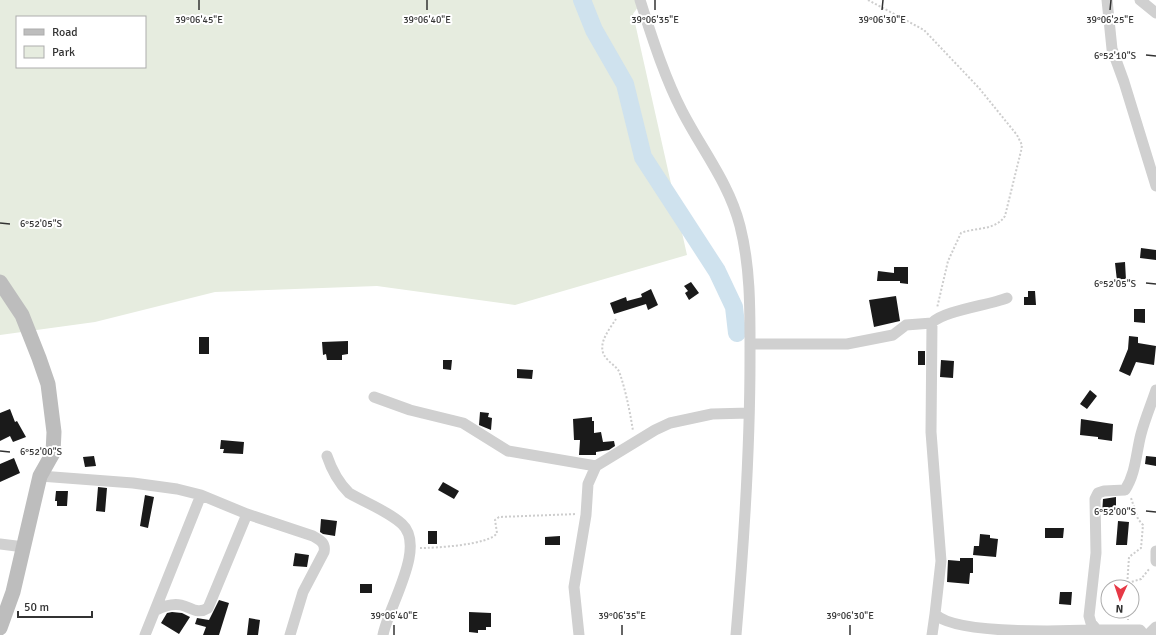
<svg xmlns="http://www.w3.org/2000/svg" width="1156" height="635" font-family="Signika,sans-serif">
<rect width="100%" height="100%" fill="#fff"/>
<path fill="#e6ecdf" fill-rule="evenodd" d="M0 0H643L633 14 687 255 515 305 377 286 215 292 95 322 0 335ZM17 17H145V67H17Z"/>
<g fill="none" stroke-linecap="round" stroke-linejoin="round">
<path stroke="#cfe2ee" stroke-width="18" d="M582 0 594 30 625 84 643 157 717 271 734 307 737 333"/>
</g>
<path fill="#1a1a1a" d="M1141 248 1156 250V260L1140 258Z
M1125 262 1126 280 1117 281 1115 263Z
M894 267H908V284L900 283V281H877L878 271 894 273Z
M691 282 699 293 689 300 685 293 688 291 684 286Z
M651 289 658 305 648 310 646 304 614 314 610 303 626 297 627 301 642 297 641 294Z
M1028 291H1035L1036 305H1024V297H1028Z
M896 296 900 321 874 327 869 300Z
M1134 309H1145V323L1134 322Z
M1129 336 1138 337V343L1156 346 1154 365 1136 362 1130 376 1119 371 1128 349Z
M199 337H209V354H199Z
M348 341V354L342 355V360H327L326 354 323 355 322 342Z
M918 351H925V365H918Z
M443 360H452L451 370 443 369Z
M941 360 954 361 953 378 940 377Z
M517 369 533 370 532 379 517 378Z
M1090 390 1097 396 1087 409 1080 404Z
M10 409 15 422 17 421 26 437 13 442 10 436 0 441V413Z
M480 412 489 413 488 417 492 418 491 430 479 425Z
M592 417V421H594V433L601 432 603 442 614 441 615 446 609 450 596 452V455H579L580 440H574L573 419Z
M1081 419 1113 424 1112 441 1098 439V437L1080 435Z
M221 440 244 442 243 454 223 453 224 449H220Z
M94 456 96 466 85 467 83 457Z
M1146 456 1156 457V466L1145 464Z
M14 458 20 473 0 482V464Z
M443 482 459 491 454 499 438 490Z
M98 487 107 488 105 512 96 511Z
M56 491H68L67 506H57V501H55Z
M145 495 154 497 148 528 140 526Z
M1116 497V514H1102L1103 499Z
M321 519 337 521 335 536 323 534 320 532Z
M1118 521 1129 522 1127 545H1116Z
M1045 528H1064L1063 538H1045Z
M428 531H437V544H428Z
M980 534 990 535V538L998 539 996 557 973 555 974 546H979Z
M560 536V545H545V537Z
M295 553 309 555 307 567 293 566Z
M960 558H973V573H970L969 584 947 582 948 560 960 561Z
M360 584H372V593H360Z
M1060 592H1072L1071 605 1059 604Z
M219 600 229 603 219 635H203L206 627 195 624 197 618 209 620Z
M172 612 182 613 190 617 179 634 161 623 167 613Z
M469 612 491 613V627H486V630H478V633L469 632Z
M249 618 260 620 258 635H247Z"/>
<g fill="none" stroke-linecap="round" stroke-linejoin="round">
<path stroke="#cdcdcd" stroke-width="2" stroke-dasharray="2 2" stroke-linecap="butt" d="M868 0 924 30 979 88 1017 135 1022 145 1021 151 1005 216C995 231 976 227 961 233L948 261 937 308
M616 319C609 330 594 347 608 360 612 365 618 367 620 374 626 392 630 412 633 431
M420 548C434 548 490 545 497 533L495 520 499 517 577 514
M1128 583 1141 579 1150 568
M1127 587 1129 557 1141 548 1143 525 1138 519 1131 498
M1128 611V620"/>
<path stroke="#d0d0d0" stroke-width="11" d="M640 0C652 37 664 76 682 111 702 150 729 183 740 226 751 269 750 314 750 358 750 450 744 543 736 635
M1107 0 1112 49 1124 82 1156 186
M1140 0 1156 13
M1007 298C990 305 942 311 932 323L931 432 941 561 935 614C955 635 1064 631 1097 630
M750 344H847L893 335 906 325 932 323
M374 397 410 410 463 423 508 451 596 466
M327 456C332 471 338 482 349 493 366 503 388 511 402 524 427 547 388 607 383 635
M40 476 133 483 177 489 201 495 247 514 313 536C320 540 326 543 324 552L303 592 290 635
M0 544 24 547
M1156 551V561
M156 610C164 606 172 603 181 605 191 607 197 615 208 608L247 514
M145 635 201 495
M579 635 574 587 586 515 588 484 596 466 655 430 670 423 712 414 749 413
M932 635 935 614
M1144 635 1140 630H1097L1091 623 1089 616 1096 553 1095 499 1098 493 1104 491 1125 490C1136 473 1136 453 1141 434 1145 419 1151 405 1156 390
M1148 635 1156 627"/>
<path stroke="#bdbdbd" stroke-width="15" d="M0 282 22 315 39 358 48 384 54 432 53 453 40 476 13 592 0 628"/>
</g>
<path fill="none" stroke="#333" stroke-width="1.5" d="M199 10V0M427 10V0M655 10V0M882 10 883 0M1110 10 1111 0M1146 55 1156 56M0 223 10 224M1146 283 1156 284M0 451 10 452M1146 511 1156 512M394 635V625M622 635V625M850 635V625"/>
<g font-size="10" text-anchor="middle" fill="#333" stroke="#fff" stroke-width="4" stroke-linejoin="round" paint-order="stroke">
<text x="199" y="23">39°06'45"E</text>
<text x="427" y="23">39°06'40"E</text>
<text x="655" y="23">39°06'35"E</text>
<text x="882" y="23">39°06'30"E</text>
<text x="1110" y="23">39°06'25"E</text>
<text x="1115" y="59">6°52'10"S</text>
<text x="41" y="227">6°52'05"S</text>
<text x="1115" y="287">6°52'05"S</text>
<text x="41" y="455">6°52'00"S</text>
<text x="1115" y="515">6°52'00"S</text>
<text x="394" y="619">39°06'40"E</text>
<text x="622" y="619">39°06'35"E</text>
<text x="850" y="619">39°06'30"E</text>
</g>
<rect x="16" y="16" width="130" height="52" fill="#ffffff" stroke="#adadad"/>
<rect x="24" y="29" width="20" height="6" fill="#bdbdbd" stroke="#adadad"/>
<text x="52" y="36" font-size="12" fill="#333333">Road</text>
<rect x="24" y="46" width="20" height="12" fill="#e6ecdf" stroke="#adadad"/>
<text x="52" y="56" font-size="12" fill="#333333">Park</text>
<g transform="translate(1120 599) rotate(183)"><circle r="19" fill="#ffffff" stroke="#adadad"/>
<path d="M0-3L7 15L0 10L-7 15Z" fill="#e63946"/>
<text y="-6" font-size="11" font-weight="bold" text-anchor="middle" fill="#333333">N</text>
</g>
<path d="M18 611v6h74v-6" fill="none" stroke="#333333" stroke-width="2"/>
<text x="24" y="611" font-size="12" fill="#333333" stroke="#ffffff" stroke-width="3" paint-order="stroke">50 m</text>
</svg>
